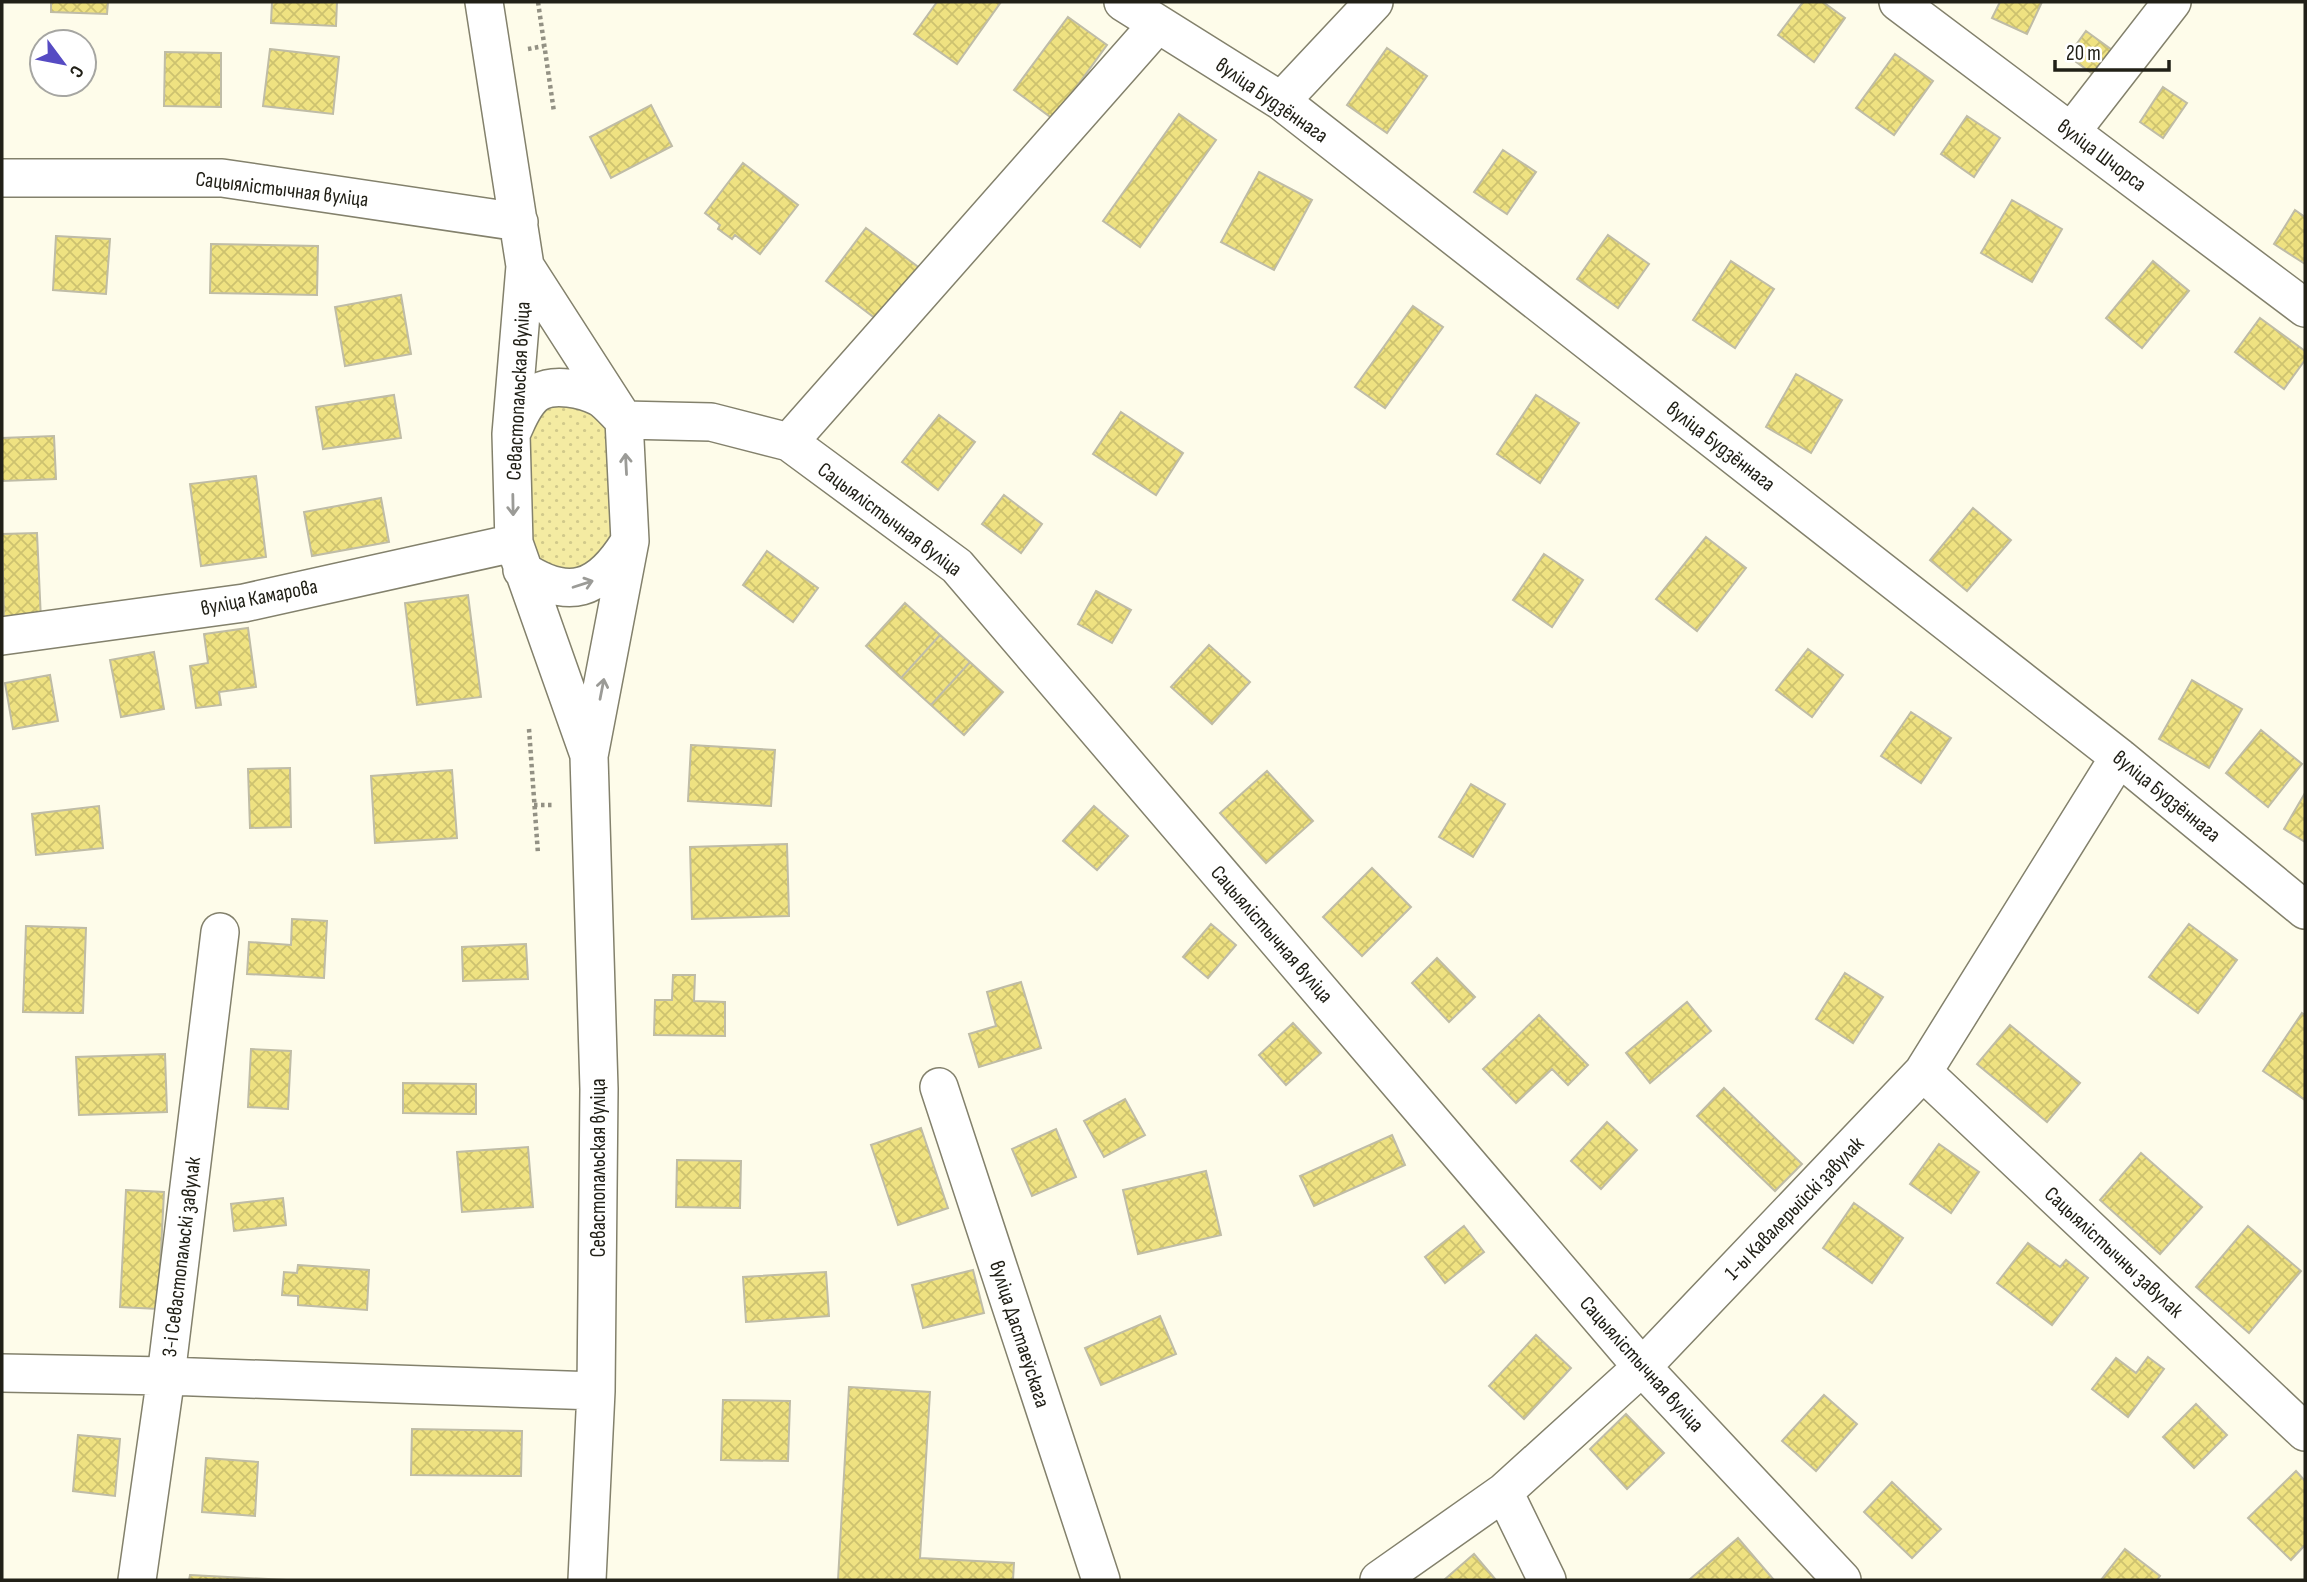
<svg xmlns="http://www.w3.org/2000/svg" width="2307" height="1582" font-family="'Sofia Sans Condensed',sans-serif">
<defs>
<pattern id="grass-dots" width="8" height="8" patternUnits="userSpaceOnUse" patternTransform="scale(1.75)"><rect width="8" height="8" fill="#f4eba2"/><path d="M2 2h.1M6 6h.1" fill="none" stroke="#d1c98b" stroke-width="1.8" stroke-linecap="round"/></pattern>
<pattern id="building-cross-hatch" width="8" height="8" patternUnits="userSpaceOnUse" patternTransform="scale(1.75)"><rect width="8" height="8" fill="#efe281"/><path d="M0 0l8 8M0 8l8-8" fill="none" stroke="#cdc26f"/></pattern>
</defs>
<rect width="100%" height="100%" fill="#fefcea"/>
<path fill="url(#grass-dots)" d="M566 404 598 415 609 433 614 534 585 572C557 571 542 574 532 543 528 509 513 450 532 420 539 409 554 406 566 404Z"/>
<path fill="url(#building-cross-hatch)" stroke="#bfbca6" stroke-width="2" d="M51 2H108L107 14 51 12Z
M272 2H337L336 26 271 23Z
M937 2H1001L957 64 914 34Z
M1803 2H1823L1845 18 1814 62 1778 35Z
M2000 2H2042L2027 34 1992 18Z
M1068 17 1107 45 1053 119 1014 90Z
M2086 31 2119 55 2101 80 2068 56Z
M1387 48 1427 76 1387 133 1347 105Z
M270 49 339 57 333 114 263 106Z
M165 52 221 53V107L164 106Z
M1895 54 1933 81 1894 135 1856 108Z
M2163 87 2187 103 2163 138 2140 122Z
M651 105 672 146 611 178 590 137Z
M1179 114 1216 140 1140 247 1103 221Z
M1967 116 2000 138 1974 177 1941 154Z
M1503 150 1536 172 1507 214 1474 192Z
M743 163 798 205 760 254 735 235 732 239 718 229 720 225 705 213Z
M1259 172 1312 200 1274 270 1221 242Z
M2012 200 2062 229 2032 282 1981 253Z
M2295 210 2305 217V264L2274 244Z
M866 228 925 272 884 325 826 281Z
M1608 235 1649 264 1618 308 1577 279Z
M56 236 110 239 106 294 53 290Z
M211 244 318 246 317 295 210 293Z
M1731 261 1774 289 1735 348 1693 320Z
M2153 261 2189 291 2142 348 2106 318Z
M401 295 411 354 345 366 335 307Z
M1413 306 1443 327 1385 408 1355 387Z
M2260 318 2305 351V360L2284 389 2235 352Z
M1796 374 1842 400 1811 453 1766 427Z
M394 395 401 438 323 449 316 407Z
M1536 395 1579 423 1540 483 1497 454Z
M1121 412 1183 453 1156 495 1093 454Z
M939 415 975 442 938 490 902 462Z
M54 436 56 479 2 481V438Z
M256 476 266 557 201 566 190 484Z
M1004 495 1042 524 1021 553 982 524Z
M381 498 389 542 312 556 304 512Z
M1973 508 2011 540 1967 591 1930 560Z
M37 533 41 620 4 622 2 534Z
M1706 537 1746 568 1697 631 1656 599Z
M767 551 818 588 793 622 743 585Z
M1544 554 1583 580 1552 627 1513 600Z
M1096 591 1131 610 1112 643 1078 624Z
M468 595 481 697 417 705 405 603Z
M905 603 1003 692 964 735 866 646Z
M905 603 940 635 901 678 866 646Z
M248 628 256 687 219 692 221 705 196 708 190 666 208 663 204 634Z
M940 635 970 662 931 705 901 678Z
M1209 645 1250 682 1212 724 1171 687Z
M1808 649 1843 675 1812 717 1776 690Z
M154 652 164 709 121 717 110 660Z
M970 662 1003 692 964 735 931 705Z
M50 675 58 721 13 729 5 683Z
M2192 680 2242 709 2209 768 2159 739Z
M1911 712 1951 738 1921 783 1881 756Z
M2261 730 2302 764 2268 807 2226 773Z
M691 745 775 750 771 806 688 801Z
M290 768 291 827 250 828 248 769Z
M452 770 457 838 375 843 371 776Z
M1267 771 1313 821 1266 863 1220 813Z
M1471 784 1505 804 1473 857 1439 837Z
M2305 793V842L2284 829Z
M99 806 103 848 36 855 32 814Z
M1094 806 1128 836 1097 870 1063 841Z
M787 844 789 916 692 919 690 847Z
M1372 868 1411 907 1362 956 1323 917Z
M292 919 327 921 324 978 247 974 249 942 291 945Z
M1211 924 1236 945 1208 978 1183 957Z
M2189 924 2237 960 2198 1013 2149 977Z
M26 926 86 928 83 1013 23 1012Z
M526 944 528 979 463 981 462 947Z
M1437 958 1475 997 1449 1022 1412 983Z
M1845 973 1883 997 1853 1043 1816 1019Z
M673 975H695L694 1001 725 1002V1036L654 1035 655 1000H672Z
M1021 982 1041 1048 979 1067 969 1034 996 1026 987 992Z
M1687 1002 1711 1031 1650 1083 1626 1053Z
M2302 1013 2305 1015V1100L2263 1071Z
M1539 1015 1588 1065 1568 1085 1552 1069 1516 1103 1483 1069Z
M1293 1023 1321 1053 1286 1085 1259 1055Z
M2010 1025 2080 1083 2047 1122 1977 1064Z
M251 1049 291 1051 288 1109 248 1107Z
M165 1054 167 1112 79 1115 76 1057Z
M403 1083 476 1084V1114L403 1113Z
M1724 1088 1802 1164 1775 1191 1697 1116Z
M1125 1099 1145 1135 1104 1157 1084 1121Z
M1607 1122 1637 1150 1601 1189 1571 1161Z
M921 1128 948 1208 898 1225 871 1145Z
M1056 1129 1076 1177 1032 1196 1012 1149Z
M1392 1135 1405 1165 1314 1206 1300 1176Z
M1939 1144 1979 1172 1951 1213 1910 1184Z
M528 1147 533 1207 462 1212 457 1152Z
M2141 1153 2202 1207 2160 1254 2100 1200Z
M677 1160 741 1161 740 1208 676 1207Z
M1206 1171 1221 1235 1138 1254 1123 1190Z
M126 1190 164 1192 158 1309 120 1307Z
M283 1198 286 1225 234 1231 231 1204Z
M1854 1203 1903 1238 1872 1283 1823 1248Z
M1464 1226 1484 1252 1445 1283 1425 1257Z
M2248 1226 2301 1271 2249 1333 2196 1287Z
M2028 1243 2060 1267 2066 1260 2088 1278 2052 1325 1997 1283Z
M298 1265 369 1270 367 1310 298 1305V1296L282 1295 284 1272 297 1273Z
M973 1270 984 1313 923 1328 912 1285Z
M826 1272 829 1316 746 1322 743 1277Z
M1160 1316 1176 1354 1101 1385 1085 1348Z
M1536 1335 1571 1368 1524 1419 1489 1386Z
M2148 1357 2164 1369 2128 1417 2092 1389 2116 1358 2136 1373Z
M849 1387 930 1392 920 1558 1014 1563 1013 1580H838Z
M1824 1395 1857 1424 1816 1471 1782 1441Z
M723 1400 790 1401 788 1461 721 1460Z
M2196 1404 2227 1435 2194 1468 2163 1437Z
M1626 1414 1664 1453 1627 1489 1590 1449Z
M412 1429 522 1431 521 1476 411 1475Z
M78 1435 120 1439 115 1496 73 1491Z
M206 1458 258 1462 255 1516 202 1512Z
M2296 1471 2305 1481V1545L2291 1560 2248 1518Z
M1892 1482 1941 1529 1912 1558 1864 1512Z
M1738 1538 1774 1580H1691L1690 1579Z
M2125 1549 2160 1576 2157 1580H2101Z
M1474 1554 1496 1580H1444Z
M190 1575 287 1580H189Z"/>
<g fill="none" stroke-linecap="round" stroke-linejoin="round">
<g stroke="#83816c" stroke-width="40">
<path id="minor" d="M484 2 525 266 511 434 514 543 589 755
M1123 2 1281 101 2119 757 2305 910
M1898 2 2305 308
M1281 101 1374 2
M2071 132 2172 2
M2 178H222L519 222
M525 266 624 420 630 541 589 756 599 1089 596 1391 587 1580
M511 434C518 420 524 400 539 392 555 383 583 389 599 397 608 402 616 413 624 420L711 422 789 442 957 566 1642 1367 1842 1580
M789 442 1157 25
M522 570C569 601 599 590 628 544
M2 636 244 603 514 543
M1923 1072 2305 1432
M939 1087 1101 1580
M2 1373 166 1376 596 1391
M1504 1492 1547 1580
M137 1580 166 1376 220 932
M1379 1580 1504 1492 1642 1367 1923 1072 2119 757"/>
</g>
<path stroke="#939184" stroke-width="4.5" stroke-dasharray="3.5 3.5" stroke-linecap="butt" d="M538 2 554 112
M528 49 544 46
M529 729 538 854
M534 805H554"/>
<use href="#minor" stroke="#fff" stroke-width="37"/>
</g>
<defs><path id="oneway-shaft" d="M-6 0H5M1.5-3L5.5 0L1.5 3" fill="none" stroke-width="1.6" stroke-linecap="round" stroke-linejoin="round" transform="scale(1.75)"/></defs>
<g stroke="#9b9b97">
<use href="#oneway-shaft" transform="translate(626 464) rotate(-93)"/>
<use href="#oneway-shaft" transform="translate(513 505) rotate(89)"/>
<use href="#oneway-shaft" transform="translate(583 584) rotate(-18)"/>
<use href="#oneway-shaft" transform="translate(602 689) rotate(-79)"/>
</g>
<g text-anchor="middle" stroke-width="6" stroke-linejoin="round" paint-order="stroke">
<g font-size="21" fill="#212017" stroke="#fff">
<text transform="translate(1272 100) rotate(35)" y="7">вуліца Будзённага</text>
<text transform="translate(2102 155) rotate(37)" y="7">вуліца Шчорса</text>
<text transform="translate(282 189) rotate(7)" y="7">Сацыялістычная вуліца</text>
<text transform="translate(518 391) rotate(-87)" y="7">Севастопальская вуліца</text>
<text transform="translate(1721 446) rotate(38)" y="7">вуліца Будзённага</text>
<text transform="translate(890 519) rotate(37)" y="7">Сацыялістычная вуліца</text>
<text transform="translate(259 597) rotate(-11)" y="7">вуліца Камарова</text>
<text transform="translate(2167 796) rotate(39)" y="7">вуліца Будзённага</text>
<text transform="translate(1272 934) rotate(49)" y="7">Сацыялістычная вуліца</text>
<text transform="translate(598 1168) rotate(-90)" y="7">Севастопальская вуліца</text>
<text transform="translate(1794 1208) rotate(-46)" y="7">1-ы Кавалерыйскі завулак</text>
<text transform="translate(2114 1252) rotate(43)" y="7">Сацыялістычны завулак</text>
<text transform="translate(181 1257) rotate(-83)" y="7">3-і Севастопальскі завулак</text>
<text transform="translate(1020 1334) rotate(72)" y="7">вуліца Дастаеўскага</text>
<text transform="translate(1642 1364) rotate(48)" y="7">Сацыялістычная вуліца</text>
</g>
</g>
<rect width="2307" height="1582" fill="none" stroke="#212017" stroke-width="7"/>
<g transform="translate(63 63) rotate(122)"><circle r="33" fill="#ffffff" stroke="#a6a6a2" stroke-width="2"/>
<path d="M0-5L12 26L0 18L-12 26Z" fill="#564bc3"/>
<text y="-10" font-size="19" font-weight="bold" text-anchor="middle" fill="#212017">С</text>
</g>
<path d="M2055 60v10h114v-10" fill="none" stroke="#212017" stroke-width="3.5"/>
<text x="2066" y="60" font-size="21" fill="#212017" stroke="#ffffff" stroke-width="5" paint-order="stroke">20 m</text>
</svg>
